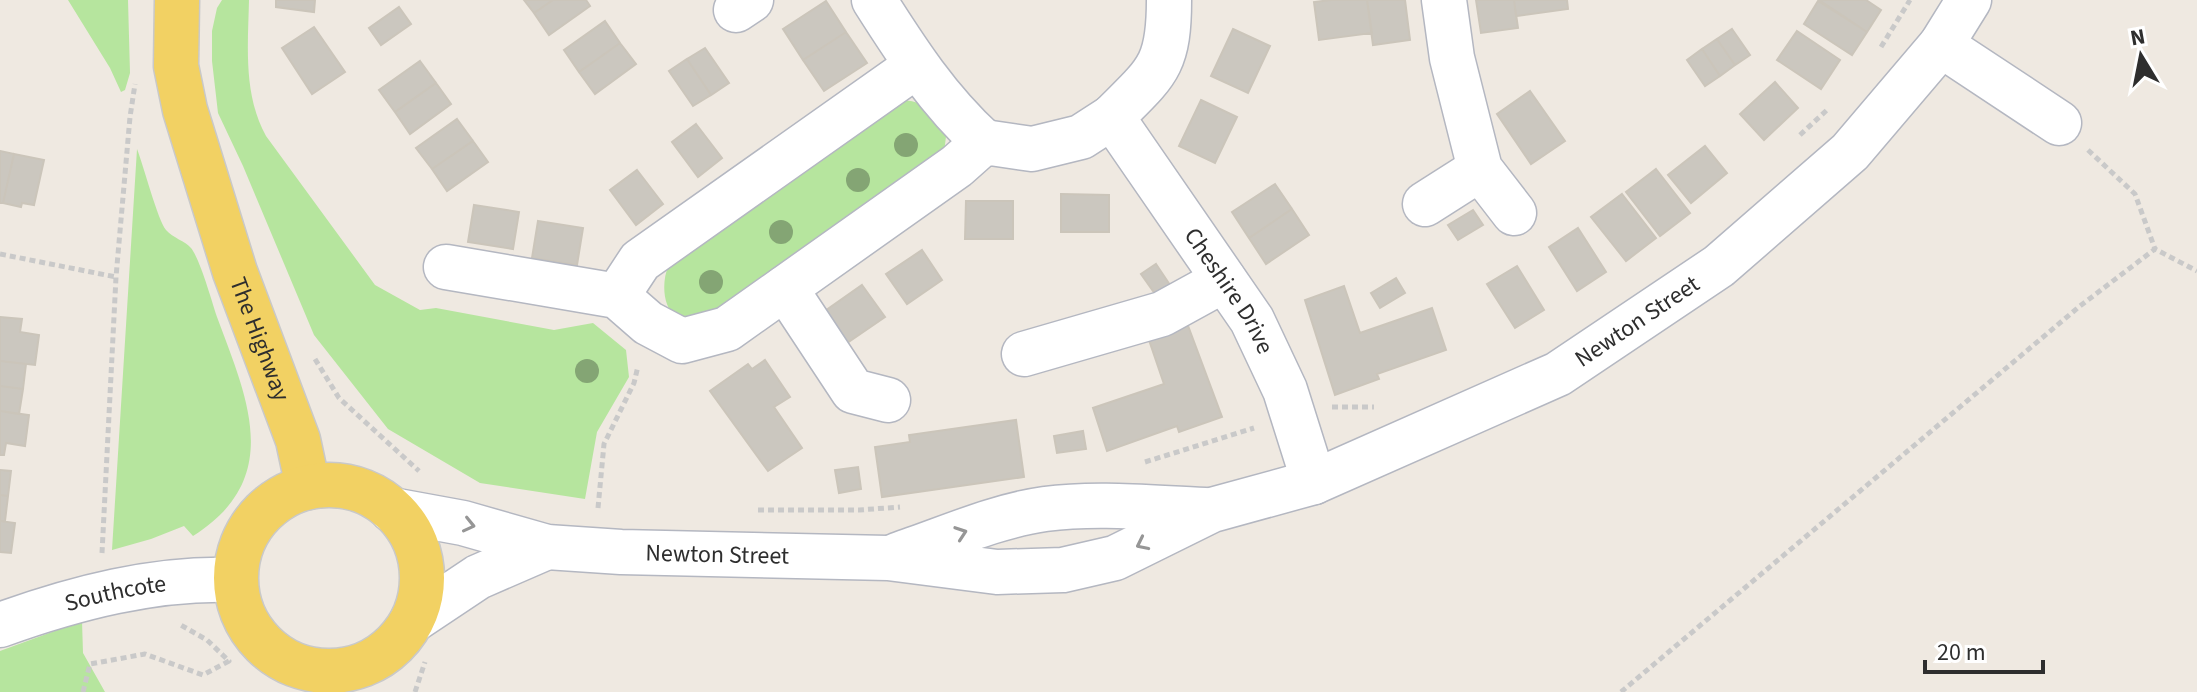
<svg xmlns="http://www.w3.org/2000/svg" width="2197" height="692" font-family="'Source Sans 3',sans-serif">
<rect width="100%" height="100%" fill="#efe9e1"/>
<path fill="#b6e59e" d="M68 0H128L130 73 125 90 121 92 110 68Z
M222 0H249C248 46 243 94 266 136L375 285 420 310 436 308 554 330 593 323 626 350 629 377 597 432 585 499 480 483 388 429 314 335 243 166 218 113 212 61V31L217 8Z
M900 100C924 101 933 109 947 128L944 153 717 322C706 320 686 322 677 317 662 308 662 281 668 267Z
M137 149C143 164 158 221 166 230 173 238 185 241 191 248 200 259 212 302 217 317 247 398 285 478 193 536L184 526 151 539 112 550Z
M82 621 83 653 105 692H0V651Z"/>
<path fill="#cbc7bf" stroke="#cbc5ba" stroke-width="2" d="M276 0H315L314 12 276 7Z
M524 0H553L534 13Z
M553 0H586L590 6 549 35 534 13Z
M1331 0H1367L1372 33 1319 40 1314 2Z
M1367 0H1405L1410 40 1373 45Z
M1476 0H1514L1518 28 1481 33Z
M1514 0H1567L1568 9 1516 16Z
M1819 0H1866L1881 10 1867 32Z
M826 1 846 32 803 60 783 29Z
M1818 1 1867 32 1852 55 1804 24Z
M399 7 411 24 381 45 369 28Z
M605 21 620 43 579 72 564 50Z
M314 27 345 72 312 94 282 48Z
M1233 29 1270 46 1248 93 1211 76Z
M1732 29 1750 55 1735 65 1717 39Z
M1797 31 1840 60 1821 89 1777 60Z
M846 32 867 63 824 91 803 60Z
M1717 39 1735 65 1720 76 1702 49Z
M620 43 636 64 595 94 579 72Z
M705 48 729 83 711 95 687 59Z
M1702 49 1720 76 1705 86 1687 60Z
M687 59 711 95 693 106 669 71Z
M420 61 436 83 395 112 379 90Z
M1775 82 1798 108 1764 140 1740 114Z
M436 83 451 104 410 134 395 112Z
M1530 91 1565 141 1531 164 1497 114Z
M1201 100 1237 117 1215 163 1179 146Z
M457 119 473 141 432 169 416 148Z
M696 124 722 158 698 177 672 142Z
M473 141 488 162 447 191 432 169Z
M1705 146 1727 173 1691 203 1668 175Z
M0 151 14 154 3 203H0Z
M14 154 44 160 34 205 22 203 21 207 3 203Z
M1656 169 1690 213 1660 236 1626 192Z
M637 170 663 204 636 225 610 190Z
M1275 184 1292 209 1249 238 1232 212Z
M1061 194 1109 195V232H1061Z
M1622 194 1656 238 1626 261 1591 217Z
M966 201H1013V239H965Z
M474 205 519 212 513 249 468 242Z
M1292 209 1309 235 1266 264 1249 238Z
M1473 210 1483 225 1458 240 1448 225Z
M538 221 583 228 577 265 532 258Z
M1578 228 1606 272 1577 291 1549 247Z
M922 250 942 280 907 304 886 274Z
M1156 264 1172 288 1158 298 1141 274Z
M1517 266 1544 310 1515 328 1487 284Z
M1396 278 1405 293 1380 308 1371 293Z
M862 285 885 317 844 345 822 313Z
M1344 286 1360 333 1432 308 1446 350 1377 374 1379 379 1335 395 1305 300Z
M0 317 22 319 20 332 39 335 35 365 0 361Z
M1187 323 1222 417 1179 432 1177 426 1107 451 1093 408 1164 384 1148 337Z
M765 360 790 397 774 407 802 448 768 471 710 391 748 364 752 369Z
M0 361 26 364 23 389 0 386Z
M0 386 23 389 19 414 0 411Z
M0 411 29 415 25 446 6 443 4 455H0Z
M1016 420 1024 477 882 497 875 447 910 442 909 435Z
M1083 431 1086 449 1057 453 1054 436Z
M858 467 861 489 839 493 835 470Z
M0 470 11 471 8 496 0 495Z
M0 495 8 496 5 521H0Z
M0 521 15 523 11 553 0 552Z"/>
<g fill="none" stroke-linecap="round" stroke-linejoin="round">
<g stroke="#b4b7c1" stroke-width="47">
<g id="minor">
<path d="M874 0C907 52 938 100 984 142"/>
<path id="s1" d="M1169 0C1169 66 1157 72 1112 117L1252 320 1285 390 1314 482"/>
<path d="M1444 0 1452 58 1480 169 1514 213"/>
<path d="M736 10 751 0"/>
<path d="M1941 45 2059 123"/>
<path d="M1425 204 1480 169"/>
<path d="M446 267 617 296 648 323 682 341 727 329 957 166 984 142 1032 149 1081 137 1112 117"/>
<path d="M785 288 853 391 888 400"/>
<path d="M617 296 640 261 916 66"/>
<path d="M1024 354 1162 314 1224 280"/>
<path id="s2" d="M392 510 463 523 547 547 621 552 888 558 997 572 1063 570 1115 558 1212 510 1314 482 1558 374 1719 266 1850 152 1941 45 1969 0"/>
<path d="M897 555C945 539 995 516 1045 509 1097 502 1153 508 1205 510"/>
<path d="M412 621 478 577 547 547"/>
<path id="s3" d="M0 625C75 598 155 577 235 580"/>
</g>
</g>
<g stroke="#c9c9c9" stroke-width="47">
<g id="major">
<path id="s4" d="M177 0 176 66 185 110 235 272 298 440 308 487"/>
<circle cx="329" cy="578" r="93"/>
</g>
</g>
<path stroke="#c9c9c9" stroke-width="5" stroke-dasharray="6 4" stroke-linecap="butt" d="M1881 47 1910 0
M1800 135 1828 109
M2088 150 2135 194 2155 249
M0 254 116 277
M315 359 339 398 419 471
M1332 407H1374
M1145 462 1254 428
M598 508 604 444 634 383 638 366
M758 510H859L900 507
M102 553 116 277 130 117 135 84
M83 692 90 664 145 654 203 675 229 661 207 640 179 624
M415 692 425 662
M1621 692 2080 306 2155 249 2197 271"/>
<use href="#minor" stroke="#fff" stroke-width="44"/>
<use href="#major" stroke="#f2d163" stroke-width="44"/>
</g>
<g fill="#84a574">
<circle cx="906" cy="145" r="12"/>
<circle cx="858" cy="180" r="12"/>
<circle cx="781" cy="232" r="12"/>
<circle cx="711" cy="282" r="12"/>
<circle cx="587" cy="371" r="12"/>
</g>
<defs><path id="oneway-chevron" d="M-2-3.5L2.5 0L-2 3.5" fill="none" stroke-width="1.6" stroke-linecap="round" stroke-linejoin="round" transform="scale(2)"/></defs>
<g stroke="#969696">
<use href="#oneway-chevron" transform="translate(469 525) rotate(13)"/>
<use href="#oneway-chevron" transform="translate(961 533) rotate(-19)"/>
<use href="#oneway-chevron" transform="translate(1142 544) rotate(154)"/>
</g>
<g text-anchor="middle" stroke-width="6" stroke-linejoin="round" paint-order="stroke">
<g font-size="24" fill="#2e2e2e" stroke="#fff">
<text dy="8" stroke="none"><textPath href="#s1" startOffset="346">Cheshire Drive</textPath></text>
<text dy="8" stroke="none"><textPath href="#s2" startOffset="1306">Newton Street</textPath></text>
<text dy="8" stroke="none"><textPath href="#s4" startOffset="352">The Highway</textPath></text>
<text dy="8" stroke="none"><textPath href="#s2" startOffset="330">Newton Street</textPath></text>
<text dy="8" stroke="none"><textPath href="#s3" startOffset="120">Southcote</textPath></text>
</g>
</g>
<g transform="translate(2141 56) rotate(350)" stroke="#ffffff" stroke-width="6" paint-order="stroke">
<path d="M0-6L14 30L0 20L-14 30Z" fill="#2e2e2e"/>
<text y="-12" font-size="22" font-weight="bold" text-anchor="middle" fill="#2e2e2e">N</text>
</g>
<path d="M1925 660v12h118v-12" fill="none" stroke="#2e2e2e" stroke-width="4"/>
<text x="1937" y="660" font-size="24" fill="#2e2e2e" stroke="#ffffff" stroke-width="6" paint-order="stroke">20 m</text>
</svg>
